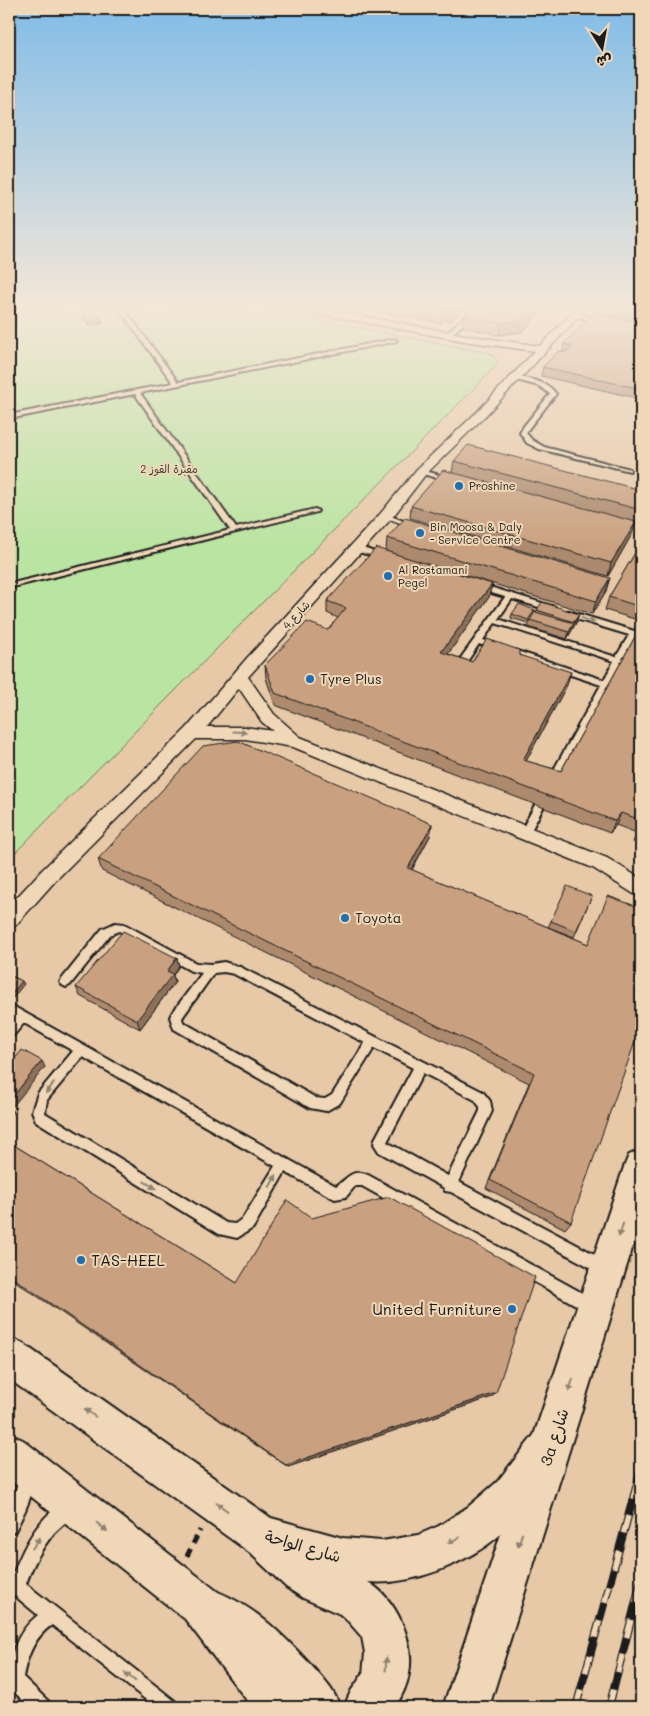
<svg xmlns="http://www.w3.org/2000/svg" width="650" height="1716" font-family="Mali,'Playpen Sans Arabic',sans-serif">
<rect width="100%" height="100%" fill="#e7c9a8"/>
<filter id="ink" filterUnits="userSpaceOnUse"><feTurbulence type="fractalNoise" baseFrequency=".02" numOctaves="2"/><feDisplacementMap in="SourceGraphic" scale="10" xChannelSelector="R" yChannelSelector="G"/><feConvolveMatrix kernelMatrix="1 2 1 2 8 2 1 2 1" color-interpolation-filters="sRGB"/></filter>
<g filter="url(#ink)">
<path fill="#bae4a1" stroke="#6b805e" d="M9 309H259L490 353 499 363 9 859Z"/>
<g fill="none" stroke-linecap="round" stroke-linejoin="round">
<g stroke="#1c1c1c" stroke-width="4">
<path id="lane" d="M119 309H124L178 382 394 339 397 341 140 393 236 528 315 509 318 511 317 512 9 588V584L230 530 135 394 9 419V415L173 383Z
M354 309H360L350 317H346V315Z
M473 309H479L450 336H446V334Z
M575 313 603 320 604 321 601 323 573 316Z
M515 376C530 380 546 380 556 394L529 428 526 433 532 440 544 447 630 469V471L539 449 527 443 520 433 524 426 550 394 539 386 513 379 512 378Z
M421 470 451 478 452 479 449 481 419 473V471Z
M384 515H388L417 526 411 527 384 517Z
M354 547H360L386 556 382 558 354 551Z
M474 584H480L555 607 556 609 552 611 512 599 498 619 616 657 629 635 563 615V611H569L641 633V638L635 637 555 784H549L547 782 601 685 511 655 510 653 514 650 604 680 614 661 495 623 483 640 499 645V649L496 650 479 644 464 666H458V662L505 597 474 588Z
M539 802 544 806 528 836 525 837 522 836 520 833 536 803Z
M115 923 124 924 196 963 211 964 224 962 240 967 483 1092 490 1101 492 1111 459 1182 609 1262 611 1267 609 1272 604 1274 599 1272 451 1192 445 1191 444 1188 379 1152 374 1144 375 1139 413 1068 374 1048 340 1103 326 1111 310 1108 174 1029 170 1017 172 1013 202 973 191 971 119 931 110 935 70 985 66 987 62 985 60 982 62 979 102 929ZM224 972 234 974 365 1043 332 1095 325 1099 316 1098 183 1022 182 1018 214 973ZM423 1073 475 1100 480 1107V1111L448 1176 387 1142Z
M9 1004 336 1186C348 1179 351 1168 368 1175L595 1300 597 1305 595 1310 590 1312 585 1310 362 1186H355L346 1197 335 1199 285 1172 253 1228 237 1238 219 1234 36 1121 32 1111 38 1093 73 1051 24 1023 13 1036 9 1037V1024L14 1018 9 1015ZM83 1057 275 1166 243 1218 235 1224 226 1223 45 1113 47 1100Z
M26 1471 31 1474C38 1488 22 1517 15 1531L9 1533V1509L21 1474Z
M67 1502 73 1504 75 1510C71 1520 60 1526 53 1534 41 1549 32 1566 26 1584L175 1701 178 1707H155L52 1625C34 1637 27 1657 23 1677L48 1701 51 1707H30L9 1687C9 1658 15 1633 38 1615L9 1591V1573L13 1574C23 1548 39 1514 67 1502Z"/>
</g>
<g stroke="#1c1c1c" stroke-width="3">
<path id="street" d="M304 309H324L470 336 540 346 576 309H586L486 415 425 475 391 519 248 677 274 714 300 737 607 858 641 879V896L634 894 593 868 293 747 245 739H196L56 880 16 925 9 927V906L42 870 186 729 247 658 381 513 417 469 478 411 535 351 470 342 309 312ZM239 688 262 722 273 731 245 727H207Z"/>
</g>
<g stroke="#1c1c1c" stroke-width="4">
<path id="secondary" d="M641 1150V1220L489 1707H443L501 1534C468 1563 412 1586 368 1582 397 1599 415 1642 409 1674 407 1685 401 1698 395 1707H344L351 1691 363 1674 365 1653 362 1637 348 1621 340 1614 303 1598 286 1587 249 1552 9 1379V1337L22 1343 271 1518 343 1538 382 1541 418 1535 439 1526 468 1507 497 1482 534 1435 624 1167 629 1155Z
M9 1434 23 1440 218 1592C255 1607 282 1634 309 1663 322 1678 334 1689 340 1707H252L185 1619 9 1479Z"/>
</g>
<path stroke="#1c1c1c" stroke-width="5" stroke-dasharray="8 5.5" stroke-linecap="butt" d="M187 1556 200 1530"/>
<use href="#lane" fill="#efd7b7" fill-rule="evenodd"/>
<use href="#street" fill="#efd7b7" fill-rule="evenodd"/>
<use href="#secondary" fill="#efd7b7" fill-rule="evenodd"/>
<g stroke="#1c1c1c" stroke-width="8">
<path id="rail" d="M576 1707 641 1469
M609 1707 641 1581"/>
</g>
<use href="#rail" stroke="#efd7b7" stroke-width="5.5" stroke-dasharray="18" stroke-linecap="butt"/>
</g>
<path fill="#ad8a6e" stroke="#1c1c1c" d="M368 309H465L451 321 444 320 441 323 368 310Z
M472 309 522 332 499 335 463 327 464 316Z
M599 309H641V322L598 314Z
M82 314 96 316 102 320 103 323 89 326 83 317Z
M641 323V399L541 376 543 367 563 352 564 344Z
M454 461 641 490V522L640 524 636 523 632 534 608 576 410 518 411 506 452 472Z
M387 538 606 591 592 614 441 568 492 584 489 597 448 654 472 662 519 655 567 685 526 761 561 771 641 626V845L633 842 637 833 616 825 610 833 275 705 266 678 265 665 328 630 338 618 327 613V601L386 551Z
M641 543V621L605 610 609 597Z
M535 610V612H536L537 610 577 621 567 639 528 627 530 620 528 623 511 618 512 614Z
M432 824 430 836 412 870 588 944 571 1222 565 1229 486 1188 529 1083 102 871 98 859Z
M592 896 574 937 548 927 551 921Z
M177 958 179 966 173 975 175 982 140 1029 80 996 76 987Z
M9 1142 237 1283 492 1397 288 1467 9 1277Z"/>
<path fill="#8d715a" stroke="#1c1c1c" d="M446 309 444 320 441 323 442 312Z
M453 309H465L451 321 452 310Z
M535 309H544L522 332 499 335 501 323Z
M102 320 103 323 89 326 88 322Z
M636 522 632 534 608 576 611 563Z
M610 578 606 591 592 614 596 601Z
M492 584 489 597 440 665 441 652Z
M579 614 577 621 567 639 569 632Z
M571 672 567 685 520 772 523 760Z
M621 813 616 825 610 833 615 821Z
M432 824 430 836 406 880 408 868Z
M177 958 179 966 173 975 175 982 140 1029 137 1020 167 971Z
M22 981 24 984 13 998 11 995Z
M42 1061 45 1067 13 1106 9 1101Z
M9 1105 13 1112 9 1118Z
M496 1393 492 1397 288 1467 286 1465Z"/>
<path fill="#c9a180" stroke="#1c1c1c" d="M426 309H453L452 310 446 309 442 312Z
M472 309H535L524 320 501 323 464 316Z
M93 312 96 316H99L102 320 88 322 82 314Z
M593 313 641 323V389L543 367 558 351 566 352 572 346 564 344Z
M468 445 641 490V510L454 461Z
M443 470 636 522 611 563 411 506Z
M405 518 610 578 596 601 387 538Z
M641 543V607L609 597Z
M376 548 492 584 441 652 472 662 487 639 519 650V655L571 672 523 760 561 771 641 626V820L621 813 615 821 275 693 265 665 307 622 328 630 346 608 327 601Z
M542 602 579 614 574 622 537 610Z
M519 604 535 610 528 620 512 614Z
M535 612 574 623 569 632 530 620Z
M238 741 432 824 408 868 588 944 608 896 641 908V1025L571 1222 490 1180 534 1073 98 859 203 746Z
M641 825V831L638 830Z
M567 886 592 896 576 931 551 921Z
M123 931 177 958 167 971 173 974 137 1020 76 987Z
M9 975 22 981 11 995 9 994Z
M22 1050 42 1061 9 1101V1066Z
M9 1142 237 1283 287 1200 312 1218 389 1197 535 1277 496 1393 286 1465 9 1275Z"/>
<defs><path id="oneway-solid" d="M-6-.8H1V-3.2L6.5 0L1 3.2V.8H-6Z" transform="scale(1.25)"/></defs>
<g fill="#908371">
<use href="#oneway-solid" transform="translate(588 620) rotate(17)"/>
<use href="#oneway-solid" transform="translate(240 732) rotate(3)"/>
<use href="#oneway-solid" transform="translate(50 1088) rotate(129)"/>
<use href="#oneway-solid" transform="translate(273 1181) rotate(-60)"/>
<use href="#oneway-solid" transform="translate(150 1185) rotate(31)"/>
<use href="#oneway-solid" transform="translate(621 1230) rotate(108)"/>
<use href="#oneway-solid" transform="translate(571 1385) rotate(108)"/>
<use href="#oneway-solid" transform="translate(90 1413) rotate(-145)"/>
<use href="#oneway-solid" transform="translate(222 1507) rotate(-144)"/>
<use href="#oneway-solid" transform="translate(102 1527) rotate(38)"/>
<use href="#oneway-solid" transform="translate(454 1540) rotate(151)"/>
<use href="#oneway-solid" transform="translate(520 1540) rotate(108)"/>
<use href="#oneway-solid" transform="translate(36 1543) rotate(-57)"/>
<use href="#oneway-solid" transform="translate(386 1664) rotate(-87)"/>
<use href="#oneway-solid" transform="translate(130 1677) rotate(-142)"/>
</g>
</g>
<linearGradient id="sky" x2="0" y2="1"><stop stop-color="#81bce8"/><stop offset="0.56" stop-color="#f4e7d8"/><stop offset="1" stop-color="#f4e7d8" stop-opacity="0"/></linearGradient>
<rect width="650" height="549" fill="url(#sky)"/>
<g fill="#1f6fb2" stroke="#efd7b7" stroke-width="2">
<circle cx="459" cy="486" r="5"/>
<circle cx="420" cy="533" r="5"/>
<circle cx="388" cy="576" r="5"/>
<circle cx="310" cy="679" r="5"/>
<circle cx="345" cy="918" r="5"/>
<circle cx="81" cy="1260" r="5"/>
<circle cx="512" cy="1309" r="5"/>
</g>
<g text-anchor="middle" stroke-width="4" stroke-linejoin="round" paint-order="stroke">
<g font-size="11" fill="#3c4437" stroke="#efd7b7">
<text x="169" y="473">مقبرة القوز 2</text>
</g>
<g font-size="11" fill="#1c1c1c" stroke="#efd7b7" text-anchor="start">
<text x="469" y="490">Proshine</text>
<text x="430" y="531">Bin Moosa &amp; Daly<tspan x="430" dy="13">- Service Centre</tspan></text>
<text x="398" y="574">Al Rostamani<tspan x="398" dy="13">Pegel</tspan></text>
</g>
<g font-size="11" fill="#1c1c1c" stroke="#efd7b7">
<text transform="translate(296 615) rotate(-47)" y="4">شارع 4</text>
</g>
<g font-size="14" fill="#1c1c1c" stroke="#efd7b7" text-anchor="start">
<text x="320" y="684">Tyre Plus</text>
<text x="355" y="923">Toyota</text>
</g>
<g font-size="16" fill="#1c1c1c" stroke="#efd7b7" text-anchor="start">
<text x="91" y="1266">TAS-HEEL</text>
<text x="502" y="1315" text-anchor="end">United Furniture</text>
</g>
<g font-size="16" fill="#1c1c1c" stroke="#efd7b7">
<text transform="translate(554 1437) rotate(-72)" y="6">3a شارع</text>
<text transform="translate(303 1546) rotate(16)" y="6">شارع الواحة</text>
</g>
</g>
<rect width="650" height="1716" fill="none" stroke="#efd7b7" stroke-width="30"/>
<rect x="15" y="15" width="620" height="1686" fill="none" stroke="#1c1c1c" stroke-width="2" filter="url(#ink)"/>
<g transform="translate(602 48) rotate(169)" stroke="#efd7b7" stroke-width="4" paint-order="stroke">
<path d="M0-4L9 19L0 12L-9 19Z" fill="#1c1c1c"/>
<text y="-8" font-size="14" font-weight="bold" text-anchor="middle" fill="#1c1c1c">ش</text>
</g>
</svg>
